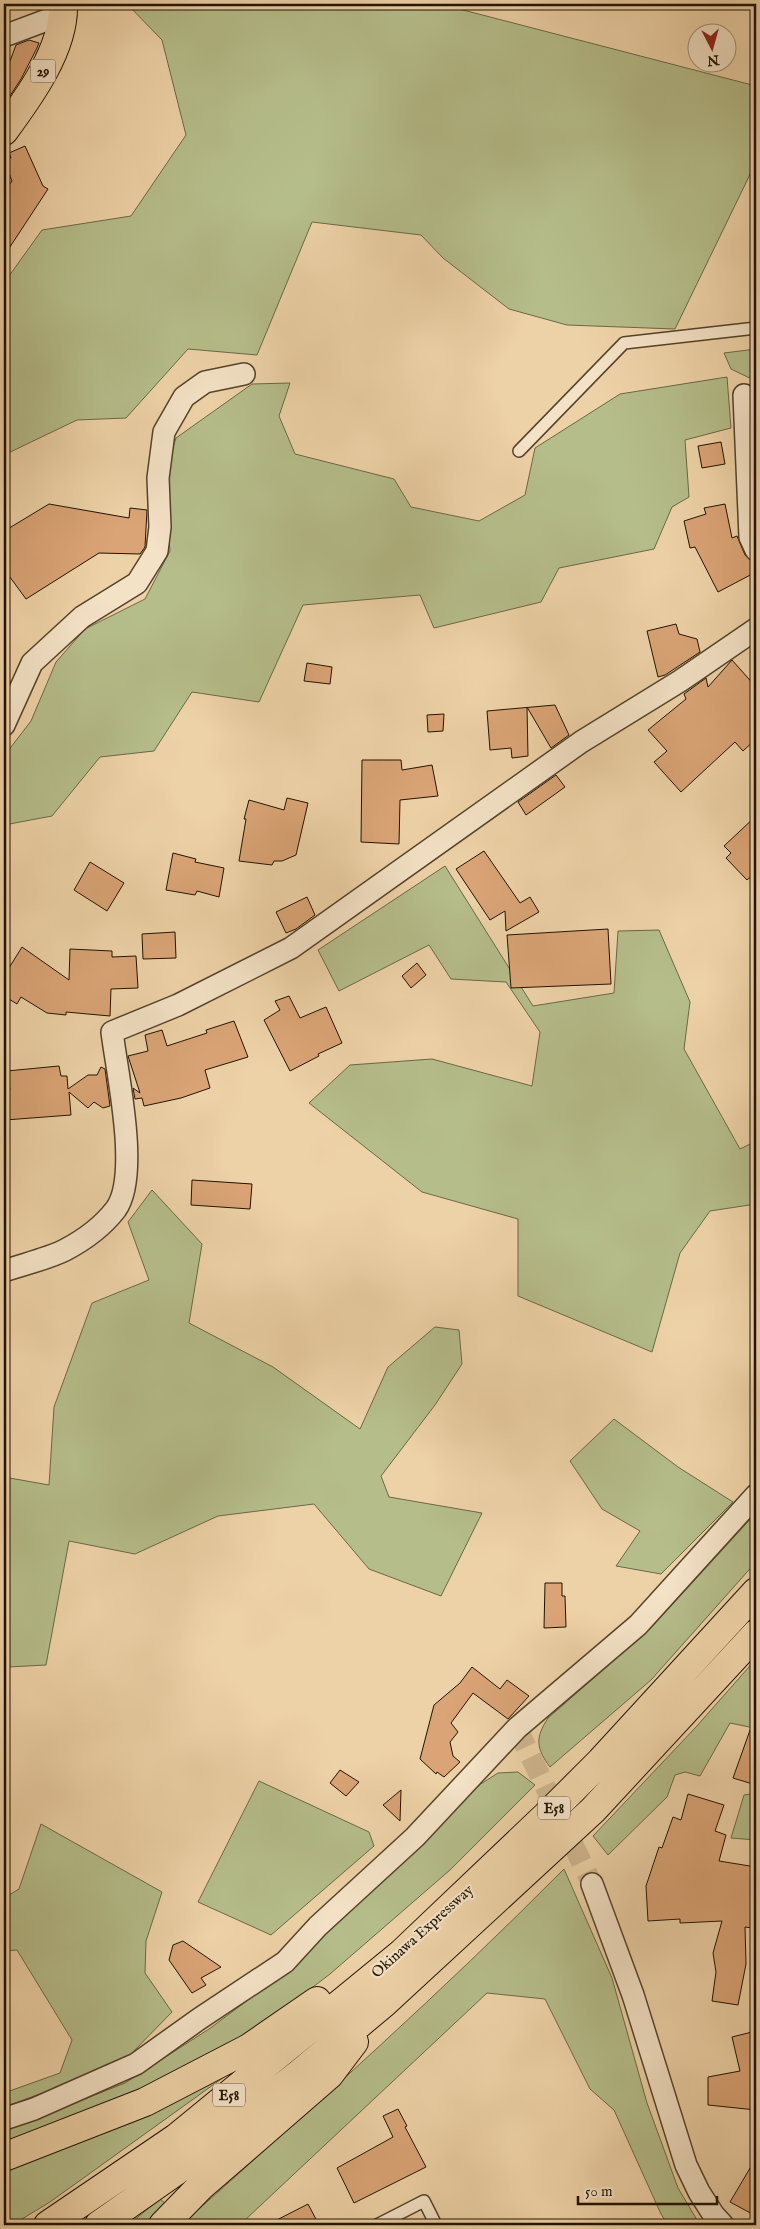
<svg xmlns="http://www.w3.org/2000/svg" width="760" height="2229" font-family="'IM FELL English',serif">
<rect width="100%" height="100%" fill="#eed2a7"/>
<filter id="stains"><feTurbulence type="fractalNoise" baseFrequency=".004" numOctaves="4"/><feColorMatrix values="0 0 0 0 .2 0 0 0 0 .09 0 0 0 0 .02 0 0 0 .5 -.17"/></filter>
<radialGradient id="worn" r=".72"><stop offset=".6" stop-color="#630" stop-opacity="0"/><stop offset="1" stop-color="#630" stop-opacity=".3"/></radialGradient>
<path fill="#b5bd8a" stroke="#6b6845" d="M127 4H440L756 86V162L675 329 567 325 509 309 443 258 421 235 312 222 257 355 188 349 126 418 77 420 4 455V283L42 230 131 216 186 135 162 40Z
M756 349V381L731 369 724 353Z
M727 377 731 428 685 440 689 497 672 507 654 549 559 568 541 602 434 628 420 595 303 605 259 702 192 692 154 751 100 757 52 816 4 825V756L31 721 56 662 85 629 145 599 170 551 164 476 176 438 252 384 290 383 279 416 295 454 394 479 411 507 479 521 525 495 535 448 620 394Z
M445 866 533 1006 614 993 618 931 659 930 690 1002 684 1049 740 1149 756 1141V1204L710 1211 680 1253 652 1352 518 1296V1219L422 1192 309 1103 350 1065 432 1059 532 1086 540 1032 506 982 451 979 429 945 339 991 318 950Z
M152 1190 202 1244 189 1323 273 1367 360 1429 388 1367 435 1327 459 1330 462 1364 435 1405 381 1476 389 1497 482 1513 441 1596 369 1569 314 1504 218 1516 135 1554 69 1541 46 1665 8 1667 4 1676V1477L49 1485 54 1407 92 1303 149 1280 128 1222Z
M614 1419 678 1467 733 1502 661 1574 616 1566 640 1531 602 1509 570 1461Z
M756 1513V1562L651 1680 550 1767C536 1748 535 1738 548 1718L650 1629Z
M756 1659V1723L754 1728 730 1723 700 1776 685 1772 675 1775 667 1797 608 1855 593 1836 696 1727Z
M518 1772 535 1785 450 1870 330 1974 271 2019 231 2044 131 2096 4 2146V2131L125 2083 209 2029 283 1974 476 1787 498 1773Z
M259 1781 369 1832 374 1846 271 1935 198 1902Z
M756 1793V1840L731 1838 744 1795Z
M41 1824 162 1892 146 1941 145 1973 172 2012 128 2057 70 2083 4 2107V2093L60 2073 72 2040 17 1950 4 1951V1898L19 1889Z
M564 1869 612 1978 647 2103 678 2188 700 2225H668L661 2214 614 2110 590 2089 545 1999 487 1993 245 2220 237 2225H181C311 2109 441 1993 564 1869Z
M238 2067 50 2202 12 2225H4V2172Z
M160 2199 166 2204 147 2225H128Z"/>
<path fill="#daa476" stroke="#211300" d="M29 40 39 43 37 48 21 79 4 105V71L10 61 16 45Z
M25 146 43 186 48 189 4 256V192L12 181 4 160 11 158 9 153Z
M721 442 725 464 702 468 698 446Z
M49 504 129 518 130 508 147 510 145 547 140 554 99 553 26 599 4 569V540L6 530Z
M725 504 732 538 737 536 745 555 753 562 756 572 718 592 695 547 690 548 684 521 706 514 704 508Z
M676 624 679 634 697 639 700 652 665 675 658 677 647 631Z
M732 660 756 687V739L743 751 735 742 681 792 654 762 667 751 648 730 686 699 684 694 706 678 708 687Z
M307 663 332 667 330 684 304 681Z
M555 705 569 735 551 748 527 707 528 756 512 758 511 748 490 750 487 711Z
M444 714 443 731 428 732 427 715Z
M362 760H401L402 770 432 765 438 796 400 800 399 844 361 842Z
M556 775 565 787 526 815 518 802Z
M287 798 308 803 296 855 282 861H274L272 865 239 861 246 819H244L249 800 284 810Z
M756 816V872L747 880 726 858 731 853 724 846Z
M484 851 520 903 530 897 539 912 506 931 505 911 490 920 456 869Z
M173 853 196 859 195 862 224 868 219 897 197 891 195 895 166 890Z
M90 862 124 883 107 911 74 890Z
M307 897 315 915 296 929 286 933 276 912Z
M608 929 611 984 511 988 507 935Z
M175 932 176 958 143 959 142 934Z
M22 947 69 980 70 949 112 951V957L136 956 138 988 111 989 110 1016 66 1012V1015L47 1013 21 997 17 1004 4 996V976Z
M417 963 426 975 411 988 402 976Z
M289 996 300 1018 326 1007 342 1043 318 1054 319 1056 290 1071 264 1020 280 1010 275 1001Z
M234 1021 248 1057 205 1070 210 1088 181 1098 144 1106 142 1098 135 1099 133 1088 140 1093 128 1056 148 1051 145 1035 162 1030 167 1046 207 1033 206 1030Z
M59 1066 61 1076H67L68 1089 88 1075H97L101 1067 105 1069 110 1106 103 1108 94 1102 88 1108 69 1092 71 1115 5 1120 4 1090H10L7 1071Z
M192 1180 252 1184 250 1209 191 1205Z
M545 1583H562V1596H565L566 1627 544 1628Z
M472 1667 500 1689 507 1680 529 1696 508 1719 473 1693 451 1723 458 1732 450 1742 453 1756 460 1762 444 1777 437 1772 436 1774 420 1759 434 1705 460 1683Z
M754 1719 756 1720V1785L733 1778Z
M340 1770 359 1782 346 1796 330 1783Z
M401 1790 400 1821 383 1805Z
M688 1794 724 1805 715 1831 726 1835 719 1861 756 1867V1908L752 1928 745 1927 746 1964 738 2005 712 2001 716 1972 713 1953 722 1921 680 1923V1919L648 1921 646 1886 659 1847 662 1848 673 1817 681 1820Z
M183 1941 221 1967 201 1978 206 1985 192 1993 169 1960 173 1945Z
M756 2031V2110L708 2105V2077L740 2071 732 2037Z
M398 2109 407 2126 405 2127 426 2167 354 2203 337 2168 393 2137 383 2116Z
M756 2158V2216L730 2202Z
M308 2204 319 2225H267Z"/>
<g fill="none" stroke-linecap="round" stroke-linejoin="round">
<path stroke="#cfb58e" stroke-width="21" stroke-dasharray="21 11" stroke-linecap="butt" d="M517 1728 592 1884"/>
<g stroke="#54432a" stroke-width="14">
<path id="service" d="M519 451 624 343 756 328
M377 2225 424 2201 436 2225"/>
</g>
<g stroke="#54432a" stroke-width="24">
<path id="minor" d="M4 36 63 14
M744 395 750 537 756 550
M4 725 32 663 82 617 137 583 157 551 160 527 158 478 164 432 184 397 205 382 244 374
M4 1271C24 1264 47 1259 65 1250 84 1240 103 1226 116 1209 140 1175 117 1073 112 1032L178 1005 291 948 581 742 680 681 756 629
M592 1884 633 1995 686 2165 699 2192 713 2214 723 2225
M4 2119 34 2109 136 2064 199 2019 285 1962 318 1926 415 1837 517 1728 638 1625 756 1495"/>
</g>
<g stroke="#211300" stroke-width="30">
<path id="primary" d="M4 131C29 97 65 48 63 4"/>
</g>
<g stroke="#211300" stroke-width="30">
<path id="motorway" d="M4 2157 145 2102 249 2048 317 2001
M48 2225 176 2138 402 1953 546 1816 601 1761 756 1592
M99 2225 176 2171 299 2074 384 2003 593 1810 756 1634
M163 2225 200 2187 329 2075 354 2042"/>
</g>
<use href="#service" stroke="#f4e2c6" stroke-width="11"/>
<use href="#minor" stroke="#f4e2c6" stroke-width="21"/>
<use href="#primary" stroke="#eed2a7" stroke-width="28"/>
<use href="#motorway" stroke="#eed2a7" stroke-width="28"/>
</g>
<g text-anchor="middle" stroke-width="4.5" stroke-linejoin="round" paint-order="stroke">
<g fill="#f4e2c6" stroke="#60513b" stroke-width="1">
<rect x="30.5" y="59.5" width="25" height="23" rx="4"/>
<rect x="538" y="1796.5" width="32" height="23" rx="4"/>
<rect x="213" y="2083.5" width="32" height="23" rx="4"/>
</g>
<g font-size="14" font-weight="bold" fill="#211300">
<text x="43" y="76">29</text>
<text x="554" y="1813">E58</text>
<text x="229" y="2100">E58</text>
</g>
<g font-size="15" fill="#211300" stroke="#f4e2c6">
<text transform="translate(422 1931) rotate(-42)" y="5">Okinawa Expressway</text>
</g>
</g>
<rect width="760" height="2229" fill="none" stroke="#eed2a7" stroke-width="20"/>
<rect x="5" y="5" width="750" height="2219" fill="none" stroke="#211300" stroke-width="2.5"/>
<rect x="10" y="10" width="740" height="2209" fill="none" stroke="#211300"/>
<g transform="translate(712 48) rotate(174)"><circle r="24" fill="#f4e2c6" stroke="#a08f77"/>
<path d="M0-4L9 19L0 12L-9 19Z" fill="#8f2418"/>
<text y="-8" font-size="14" font-weight="bold" text-anchor="middle" fill="#211300">N</text>
</g>
<path d="M578 2196v8h139v-8" fill="none" stroke="#211300" stroke-width="2.5"/>
<text x="585" y="2196" font-size="15" fill="#211300" stroke="#f4e2c6" stroke-width="4" paint-order="stroke">50 m</text>
<rect width="100%" height="100%" filter="url(#stains)"/>
<rect width="100%" height="100%" fill="url(#worn)"/>
</svg>
